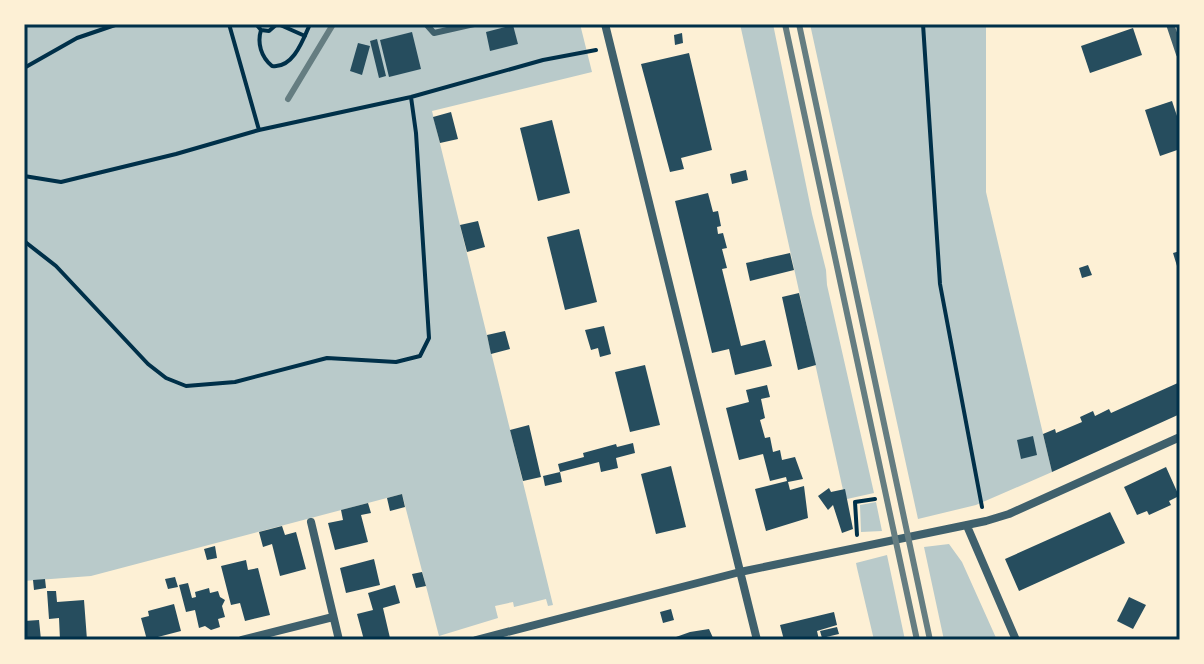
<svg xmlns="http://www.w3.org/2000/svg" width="1204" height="664" font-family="'Public Sans',sans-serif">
<rect width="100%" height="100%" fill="#fdf0d5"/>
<path fill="#b9caca" d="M24 24H580L592 72 432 111 553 605 548 606 546 599 514 607 513 602 495 606 498 618 439 636 402 494 91 576 24 581Z
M740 24H773L812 214 826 270 827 285 874 493 847 499 843 490Z
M810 24H986V192L1052 472 976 505 918 519Z
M876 502 882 531 861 532 860 505Z
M949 544 962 562 997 640H944L924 547Z
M887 555 905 640H874L857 568 856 563Z"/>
<path fill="#264d5e" d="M513 25 518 44 490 51 486 32Z
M1133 28 1142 55 1090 73 1081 46Z
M412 32 421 69 389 77 380 40Z
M682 33 683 43 675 45 674 35Z
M377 39 386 76 379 78 370 41Z
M358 43 370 46 362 75 350 71Z
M689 53 712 150 681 158 684 169 670 172 641 64Z
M1172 101 1180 125V149L1160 156 1145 110Z
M451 112 458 139 440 143 433 117Z
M552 120 570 193 538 201 520 128Z
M746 170 748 180 732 184 730 174Z
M708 193 713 212 718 211 721 226 717 227 718 234 723 233 727 248 722 249 727 268 722 269 741 346 765 340 772 366 735 375 729 349 712 353 675 201Z
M478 221 485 247 467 252 460 225Z
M579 229 597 302 565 310 547 237Z
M1180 251V265L1177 266 1173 253Z
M790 253 794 270 750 281 746 263Z
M1088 265 1092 275 1082 278 1079 268Z
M799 293 816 365 798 370 782 297Z
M604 326 611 354 600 357 598 348 591 350 585 330Z
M505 331 510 349 491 354 487 335Z
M645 365 660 425 630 432 615 372Z
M1180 382V414L1052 472 1043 434 1055 429 1056 433 1082 422 1080 417 1093 411 1095 416 1109 409 1111 413Z
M767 385 770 397 761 399 765 418 760 420 765 438 770 437 773 452 780 450 782 460 795 457 803 479 788 482 790 490 804 486 808 518 766 531 755 489 787 481 786 477 770 481 763 454 739 460 726 408 749 402 746 390Z
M529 425 541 477 523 481 510 430Z
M1033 436 1037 455 1021 459 1017 440Z
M633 443 635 453 616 458 618 468 601 472 599 462 560 472 558 464 584 457 583 453 616 444 617 447Z
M671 466 686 527 656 534 641 474Z
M1166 467 1179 496 1169 501 1171 505 1149 515 1147 511 1137 515 1124 487Z
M560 472 562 482 545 486 543 476Z
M829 488 831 492 845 489 853 529 842 533 833 505 828 510 818 496Z
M402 494 405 507 390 511 387 498Z
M368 503 371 513 361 515 368 542 335 550 328 523 343 520 341 510Z
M1110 512 1125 543 1019 591 1005 559Z
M282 526 285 535 296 532 306 569 280 576 272 544 263 547 259 532Z
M215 546 217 558 207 560 204 549Z
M374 559 380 585 346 593 340 568Z
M246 560 248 570 258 568 270 615 245 621 240 603 231 605 221 566Z
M422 572 426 586 416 588 412 574Z
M175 577 178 587 168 589 165 579Z
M45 579 46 588 34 590 33 580Z
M188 583 192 598 196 597 195 592 209 588 210 593 218 591 220 597 225 600 222 606 225 617 218 619 220 627 211 630 205 626 199 628 195 610 186 612 179 585Z
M395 585 400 603 383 608 390 638 364 640 357 614 373 610 368 593Z
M47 591H56L57 602 84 600 87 640H60L59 618 49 619Z
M1129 597 1146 605 1133 629 1117 621Z
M174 604 181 631 154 638 155 640H147L141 618 149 616 148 611Z
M671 609 674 620 663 623 660 612Z
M834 612 837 625 817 631 819 640H784L780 625Z
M39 620 41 640H24V621Z
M837 627 839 634 822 638 820 631Z
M709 629 714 640H677L676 637 690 632Z"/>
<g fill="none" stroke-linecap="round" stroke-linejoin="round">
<path stroke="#003049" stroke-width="4" d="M229 24 259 130 411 97 543 60 596 50
M256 24 261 30C257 43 261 57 272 66 293 69 303 40 310 24
M278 24 305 36
M923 24 940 284 982 507
M261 30 269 31 277 24
M24 68 77 38 118 24
M24 176 61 182 176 154 259 130
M24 241 56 266 148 364 166 378 186 386 235 382 327 358 396 362 420 356 429 338 416 133 411 97
M857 535 855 502 875 499"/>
<path stroke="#3f606c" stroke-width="6" d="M426 24 434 33 474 24"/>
<path stroke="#3f606c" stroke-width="8" d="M605 24 757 640
M1170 24 1180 54
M311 522 339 640
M967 526 1016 640
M242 640 333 617
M476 640 740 572 986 521 1009 514 1180 437"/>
<path stroke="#657d81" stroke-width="6" d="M785 24 917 640
M799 24 930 640
M288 99 332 26"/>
</g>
<rect width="1204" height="664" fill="none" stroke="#fdf0d5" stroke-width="52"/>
<rect x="26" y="26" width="1152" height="612" fill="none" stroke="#003049" stroke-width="3"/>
</svg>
